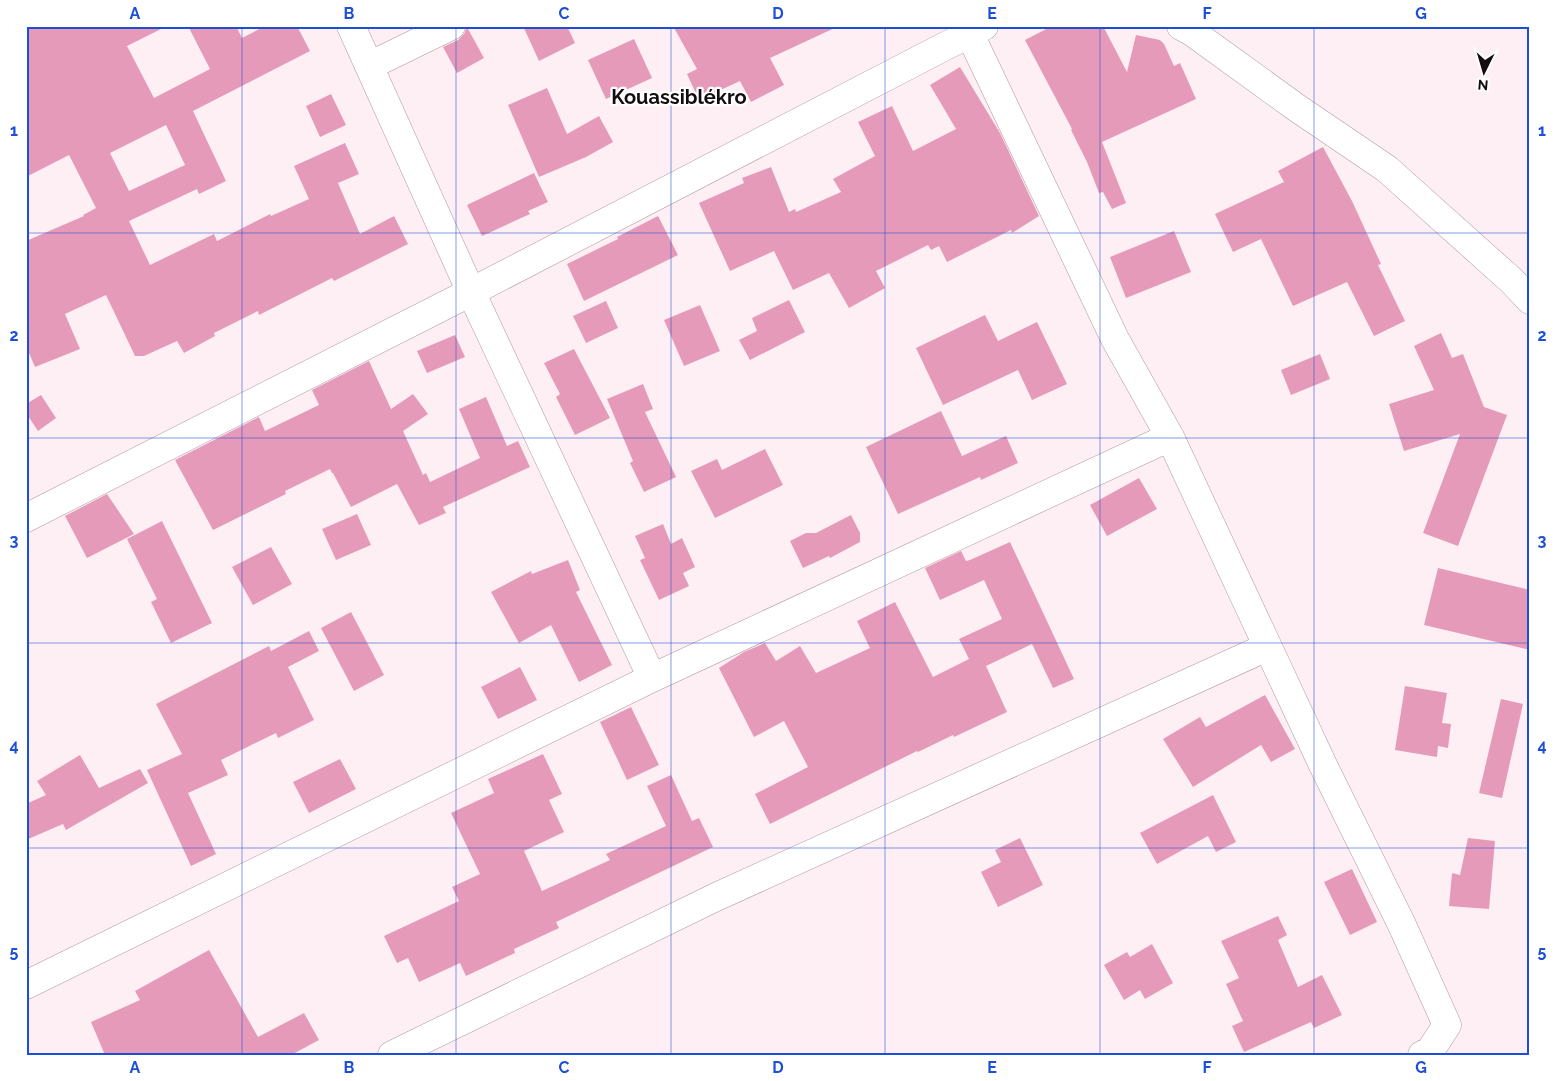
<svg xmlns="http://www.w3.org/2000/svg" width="1556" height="1081" font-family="Raleway,sans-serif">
<rect width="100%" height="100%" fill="#feeff4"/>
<path fill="#e69ab9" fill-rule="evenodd" d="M26 26H167L127 46 154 98 210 69 188 26H236L242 38 265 26H297L310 51 193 111 226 181 199 194 197 189 129 221 150 265 214 234 217 241 270 214 271 216 309 199 294 166 345 143 359 174 338 183 360 234 394 216 408 244 334 281 332 278 259 315 258 311 214 333 215 336 184 353 177 341 144 356H135L106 295 65 314 80 349 35 367 26 346V241L84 216 83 215 96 208 69 155 26 177ZM166 125 185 165 129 191 110 153Z
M523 26H567L575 43 539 61Z
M673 26H839L770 58 784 85 751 102 740 81 699 100 687 74 697 69Z
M1052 26H1103L1127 72 1136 35 1160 40 1164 44 1174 66 1180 63 1196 99 1102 142 1126 203 1112 209 1103 192 1099 193 1087 162 1071 130 1072 129 1025 40Z
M467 27 484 58 457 73 443 47 458 40 464 34Z
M634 39 652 78 606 99 588 60Z
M960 67 1000 133 1039 216 1012 233 1011 230 947 262 939 246 931 250 928 245 876 271 885 288 849 308 829 273 793 290 774 251 730 271 699 203 744 183 742 178 771 167 789 212 795 209 796 212 841 192 833 179 875 156 858 122 892 106 913 151 956 129 930 85Z
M547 88 567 134 599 116 613 142 586 157 539 177 508 105Z
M331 94 346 125 320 137 306 106Z
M1323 147 1352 201 1381 264 1378 265 1405 321 1374 336 1347 282 1293 306 1261 239 1233 252 1215 214 1284 182 1278 171Z
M534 173 548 202 528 211 530 214 482 236 467 205 469 204Z
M658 216 678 255 584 301 567 264 618 239 617 237Z
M1174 231 1191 272 1126 298 1110 257Z
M789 300 805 332 750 360 739 340 757 331 752 318Z
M606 301 618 328 586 343 573 316Z
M700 305 720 351 684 366 664 320Z
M985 315 998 341 1037 322 1067 384 1032 400 1018 370 943 405 916 348Z
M1441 333 1452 358 1463 354 1484 407 1507 415 1458 546 1423 533 1460 434 1404 451 1389 404 1434 390 1414 346Z
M455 335 465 357 427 373 417 351Z
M574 349 610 418 575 435 556 397 560 394 544 363Z
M1320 354 1330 379 1291 395 1281 370Z
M369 361 391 409 413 394 428 414 403 431 423 475 426 473 430 482 480 458 459 409 486 397 507 446 518 441 530 467 443 507 446 513 419 525 397 484 351 507 333 473H332L330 469 285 491 286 494 213 530 175 460 259 417 265 431 319 405 312 390Z
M643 384 653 409 645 412 676 477 644 492 630 463 633 461 607 399Z
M41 395 56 418 38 431 26 413V404Z
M941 411 962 456 1006 436 1018 463 981 480 980 477 898 514 866 447Z
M765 449 783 485 715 518 691 471 717 459 722 470Z
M1139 478 1157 509 1107 536 1090 505Z
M107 494 134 534 87 558 65 516Z
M357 514 371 545 336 560 322 529Z
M851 515 860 533V542L830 558 829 556 803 568 790 541 806 533H816Z
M162 521 212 623 171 643 151 602 157 599 127 539Z
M663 524 671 544 682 538 695 567 683 573 689 586 659 600 640 560 645 558 635 536Z
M1010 542 1074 679 1053 688 1032 644 986 666 1007 712 954 737 953 735 918 752 917 751 770 824 755 794 808 767 784 721 754 737 719 668 744 652 765 643 776 661 800 646 816 673 870 648 857 621 895 602 933 677 969 659 959 639 1002 619 984 580 940 600 925 568 961 551 966 561 970 560Z
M271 547 292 584 253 605 232 567Z
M568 560 580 590 576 592 612 665 579 682 551 625 519 643 491 592 531 571 532 574Z
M1438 568 1530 590V650L1424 625Z
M351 612 384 675 354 691 321 628Z
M309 631 319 651 288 667 314 720 278 738 276 733 221 760 228 775 188 793 216 854 191 866 147 770 182 754 156 704 269 646 271 651Z
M520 667 537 700 498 719 481 687Z
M1405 686 1447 693 1442 723 1451 724 1448 748 1438 746 1437 757 1395 750Z
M1265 695 1295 749 1271 762 1261 745 1193 787 1163 739 1200 717 1206 727Z
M1501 699 1523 704 1502 798 1479 793Z
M631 707 659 765 627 780 600 722Z
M543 754 562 794 549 800 564 832 524 851 542 891 610 860 606 854 666 826 647 786 671 775 692 821 699 818 713 847 556 922 559 928 514 949 515 953 466 976 460 963 419 982 408 958 397 963 384 936 459 901 452 887 480 874 451 813 494 793 488 779Z
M80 755 99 788 140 769 148 783 66 830 63 824 26 840V804L46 795 37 781Z
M340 759 356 789 309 813 293 782Z
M1213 795 1236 842 1216 852 1208 836 1157 864 1140 833Z
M1020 838 1043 885 998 907 981 872 1001 862 995 850Z
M1468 838 1495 841 1489 909 1449 906 1452 873 1460 875Z
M1352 869 1377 922 1350 935 1324 882Z
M1278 916 1287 935 1278 940 1298 987 1322 975 1342 1015 1314 1028 1311 1022 1244 1052 1232 1026 1243 1021 1226 984 1239 978 1221 941Z
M1152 944 1173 983 1145 999 1140 990 1124 1000 1104 965 1127 952 1130 957Z
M209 950 258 1037 304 1013 319 1040 291 1055H105L91 1022 140 1000 135 991Z"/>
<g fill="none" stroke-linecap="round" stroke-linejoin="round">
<g stroke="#b099a1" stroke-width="29">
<path id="minor" d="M966 26 1115 339 1170 437 1322 763 1402 925 1447 1025 1430 1051 1422 1055
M1181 26 1192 32 1297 108 1387 169 1512 281 1530 300
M369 66 451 26
M26 518 471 292 984 26
M652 678 1170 437
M26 985 652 678 471 292 351 26
M392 1055 716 897 1267 647"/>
</g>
<use href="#minor" stroke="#fff" stroke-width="28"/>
</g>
<path fill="none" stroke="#1d4ed8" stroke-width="1" stroke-opacity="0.55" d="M242 26V1055M456 26V1055M671 26V1055M885 26V1055M1100 26V1055M1314 26V1055M26 233H1530M26 438H1530M26 643H1530M26 848H1530"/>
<g text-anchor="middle" stroke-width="4.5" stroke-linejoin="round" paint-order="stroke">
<g font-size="20" font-weight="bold" fill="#140c0f" stroke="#fff">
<text x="679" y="104">Kouassiblékro</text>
</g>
</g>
<rect width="1556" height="1081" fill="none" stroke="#ffffff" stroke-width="55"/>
<g transform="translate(1484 72) rotate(185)" stroke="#ffffff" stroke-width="4" paint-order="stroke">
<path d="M0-4L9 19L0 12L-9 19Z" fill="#140c0f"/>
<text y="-8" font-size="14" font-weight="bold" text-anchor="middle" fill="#140c0f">N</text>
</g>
<rect x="28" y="28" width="1500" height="1026" fill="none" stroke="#1d4ed8" stroke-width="2"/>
<g font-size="16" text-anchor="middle" font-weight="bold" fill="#1d4ed8">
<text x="135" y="19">A</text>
<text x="349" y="19">B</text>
<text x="564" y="19">C</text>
<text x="778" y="19">D</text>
<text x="992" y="19">E</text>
<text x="1207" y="19">F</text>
<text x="1421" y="19">G</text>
<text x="14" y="136">1</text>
<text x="1542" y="136">1</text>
<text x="14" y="341">2</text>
<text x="1542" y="341">2</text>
<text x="14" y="546">3</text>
<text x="1542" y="546">3</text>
<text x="14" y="751">4</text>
<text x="1542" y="751">4</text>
<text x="14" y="957">5</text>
<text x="1542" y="957">5</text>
<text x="135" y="1073">A</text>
<text x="349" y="1073">B</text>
<text x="564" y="1073">C</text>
<text x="778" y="1073">D</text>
<text x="992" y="1073">E</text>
<text x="1207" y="1073">F</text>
<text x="1421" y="1073">G</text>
</g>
</svg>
